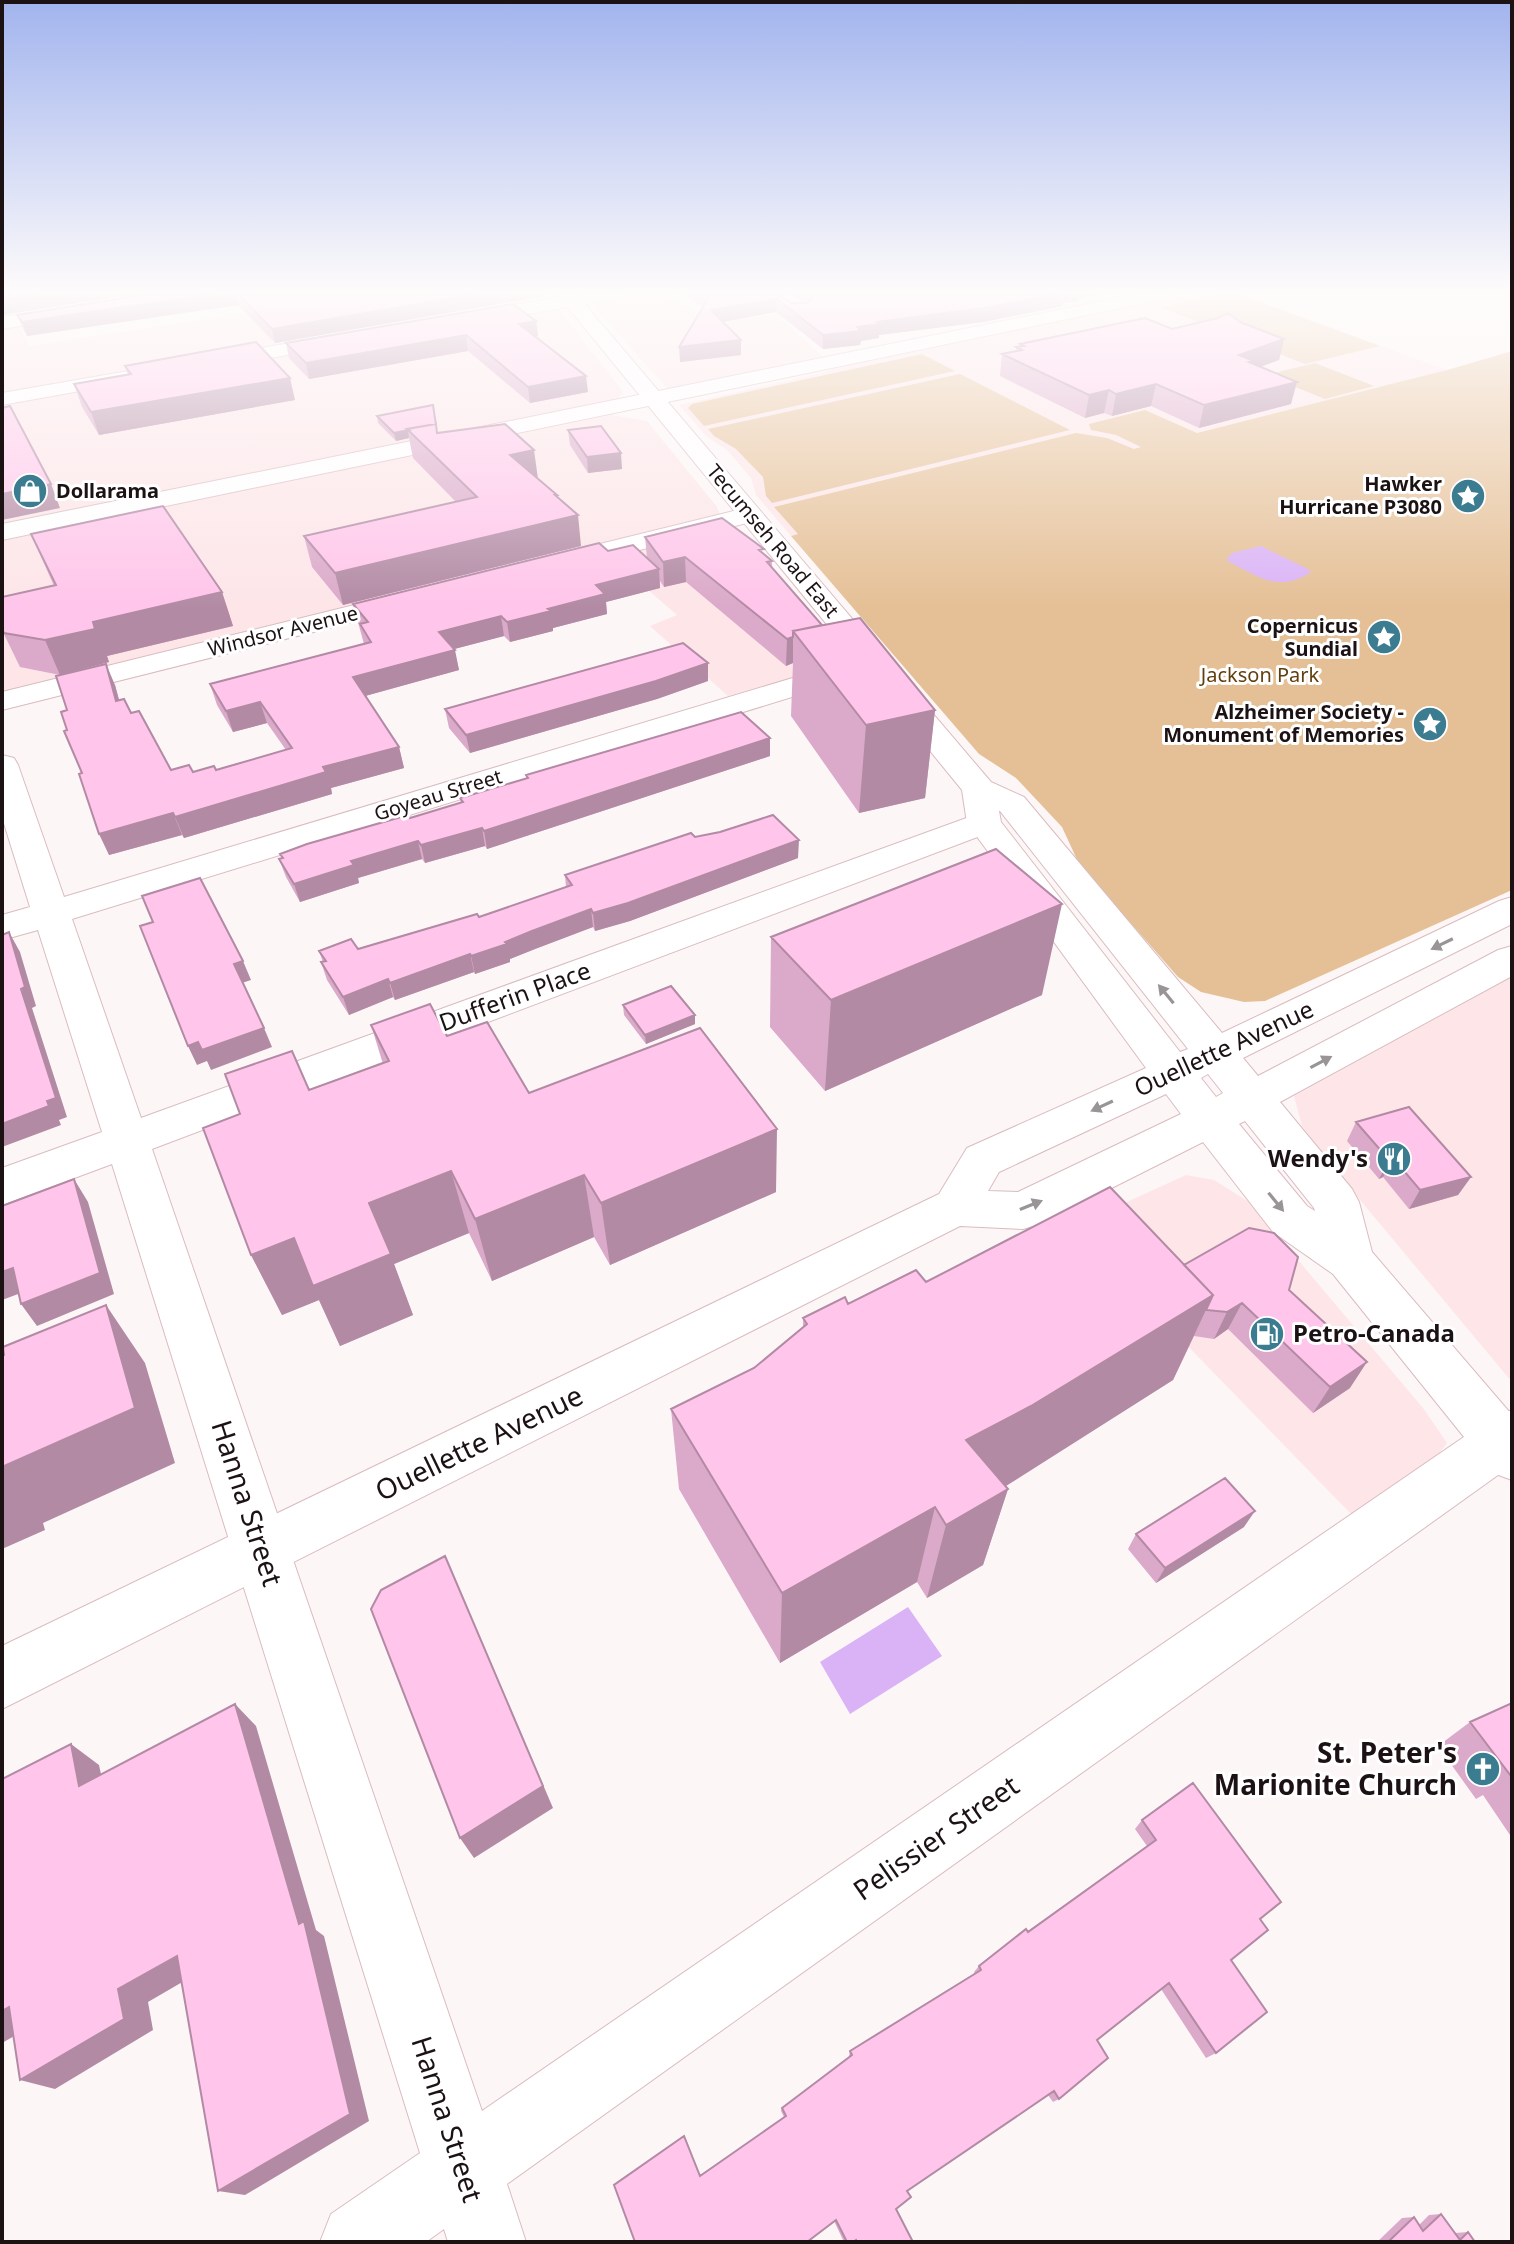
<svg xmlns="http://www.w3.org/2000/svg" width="1514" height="2244" font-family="'Noto Sans',sans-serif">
<rect width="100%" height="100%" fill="#fdf6f7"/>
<path fill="#fde5e8" d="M629 294H663L715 323 775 314 826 359 669 390 588 300Z
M1199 294H1238L1447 370 791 536 756 495 751 478 727 450 707 437 679 405 822 373 861 360 1156 300Z
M553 309 560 311 623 392 618 398 603 404 2 527V404Z
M257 311 293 345 2 396V326L17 324 30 346Z
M611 415 647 421 717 507 720 515 2 692V537Z
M710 530 838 663 728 696 650 626 677 615 609 556Z
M1512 977V1382L1320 1152 1302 1126 1294 1096Z
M1186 1175 1214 1180 1249 1202 1423 1408 1447 1443 1427 1469 1352 1515 1072 1227Z"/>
<path fill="#e5c096" d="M1221 294H1238L1380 346 1305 364 1160 307Z
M1512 351V890L1265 1001 1244 1002 1201 992 1178 977 1079 864 1062 827 1016 778 979 754 791 536 798 534 774 507 1076 433 1107 438 1134 449 1141 447 1116 435 1091 430 1089 424 1145 410 1197 433 1447 370Z
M922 354 955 371 704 426 688 408 692 404Z
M1315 363 1374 386 1325 399 1266 375Z
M960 374 1070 430 772 503 766 496 763 477 736 449 714 436 708 429Z"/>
<path fill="#dab3f6" d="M1261 546 1308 569 1311 572C1278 594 1257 576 1226 560L1232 553Z
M908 1607 942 1656 850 1714 820 1662Z"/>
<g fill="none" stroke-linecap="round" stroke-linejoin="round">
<g stroke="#dabcbf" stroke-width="2">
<path id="minor" d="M153 294H197L188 299 2 329V317Z
M582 294H625L616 299 462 325 453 319 462 313Z
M1137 294H1173L1164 299 2 540V524Z
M347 333 357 339 354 343 209 369 199 363 209 357Z
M134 370 144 376 141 380 2 405V393Z
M750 507 759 510 763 515 759 520 548 573 539 571 535 565 539 559Z
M415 590 425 592 429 598 425 604 2 710V692Z
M849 661 860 664 864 670 860 676 72 919 141 1118 972 816 984 813 996 816 1001 823 996 830 152 1149 482 2111 1493 1417 1512 1410V1465L507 2184 526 2242H448L444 2229 426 2242H320L331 2214 420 2153 112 1164 2 1205V1168L102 1132 38 930 2 940V915L30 907 2 817V755L14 758 18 765 64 897Z"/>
</g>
<g stroke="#dabcbf" stroke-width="2">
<path id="major" d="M557 294H576L991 782 1024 797 1222 1033 1499 901 1512 897V924L1243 1058 1258 1076 1498 950 1512 946V976L1280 1102 1352 1189 1359 1202 1372 1252 1512 1415V1480L1493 1473 1333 1274 1273 1232 1203 1142 1040 1224 1023 1229 960 1226 2 1709V1646L939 1194 967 1148 1146 1068 967 823 962 790ZM999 811H1000L1188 1049 1180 1052 1001 822ZM1208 1074 1223 1093 1216 1097 1201 1078ZM1166 1094 1181 1114 1018 1192 988 1191 999 1172ZM1245 1121 1314 1208 1315 1211 1307 1206 1239 1124Z"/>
</g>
<use href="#minor" fill="#fff" fill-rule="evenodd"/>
<use href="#major" fill="#fff" fill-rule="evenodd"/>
</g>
<path fill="#dba9c9" d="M148 294H544V296L275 343 238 305 27 336 23 329 17 315Z
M684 294H776L792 303H804L788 294H1105L1079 297 1078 301 1063 303V306L983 322 879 335V338L861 341 860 345 823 349 776 312 722 322 741 355 680 362 703 307Z
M536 321 538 336 536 337 588 392 530 403 468 351 309 379 289 358 286 343Z
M1240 322 1284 339 1279 360 1260 367 1291 404 1199 428 1151 406 1112 416 1104 413 1085 418 1000 376 1002 354 1016 351V347H1020V344Z
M125 366 295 400 99 435 82 407 74 384 128 375Z
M377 416 438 433 538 478 557 495 581 546 343 605 312 567 304 536 456 502 413 458 409 438 396 441 378 423Z
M568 430 622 469 588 473 570 445Z
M31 534 222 592 233 626 107 656 109 662 60 675 20 667 2 630V597L54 586Z
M645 537 764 554 772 561V569L822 625 935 710 925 798 859 813 791 716 793 663 786 666 686 582 664 587 660 581V588L606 602 607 614 553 628V631L510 642 504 636 454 649 459 670 365 696 399 747 404 768 331 788 332 794 184 838 182 835 109 855 67 730V710L115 685 119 700 131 713 171 770 193 772 216 770 286 750 267 723 233 732 217 705 210 684 364 644 353 604 608 551 647 558Z
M708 681 657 699 470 753 449 728 445 709Z
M770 756 487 849 485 846 425 863 422 859 358 878 359 883 300 902 286 877 279 859H282L280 854 410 818 461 803 460 798 527 778 526 775Z
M695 837 798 858 630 921 595 931 593 927 535 949 510 959V962L475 974 474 972 395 1000 393 997 349 1015 327 980 321 962H323L319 951 358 949 479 917 566 887 565 875Z
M771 937 1042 995 825 1091 770 1027Z
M623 1005 695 1015V1024L646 1044 624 1015Z
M371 1025 447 1036 529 1093 776 1192 610 1265 594 1237 492 1281 469 1233 394 1264 413 1315 340 1346 319 1300 282 1315 251 1255 309 1090 383 1064Z
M1356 1122 1471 1177 1458 1195 1409 1209 1383 1177 1379 1179 1347 1141Z
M1184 1265 1289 1290 1350 1388 1313 1413 1228 1329 1214 1339 1194 1336 1173 1380 1005 1486 1008 1489 983 1565 927 1598 917 1582 780 1663 679 1489 671 1409 754 1368 803 1328V1318L848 1304 926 1282Z
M1244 1527 1156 1583 1128 1549 1136 1534Z
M1512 1703V1838L1483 1795 1476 1799 1438 1746 1470 1722Z
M1142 1820 1260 1919 1231 1960 1216 2053 1206 2058 1161 1989 1097 2040 1059 2099 1053 2102 1048 2095 907 2191 896 2209 913 2242H844L834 2221 701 2176 784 2117 781 2111 782 2108 849 2057 850 2051 975 1974 974 1972 979 1966 1147 1846 1135 1829Z
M1441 2214 1455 2233 1468 2232 1475 2242H1377L1402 2218 1414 2217 1419 2225 1429 2215Z"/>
<path fill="#b28aa4" d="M41 294H134L2 315V300Z
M215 294H236L238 305 27 336 22 322Z
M477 294H544V296L275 343 272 329Z
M1058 294H1105L1079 297 1078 301 1063 303V306L983 322 879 335V338L861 341 860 345 823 349V335L877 322Z
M777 299 776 312 711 324V310Z
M536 321 538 336 521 339 519 324Z
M466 335 468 351 309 379 306 363Z
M1284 339 1279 360 1252 370 1239 355Z
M741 340V355L680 362 679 347Z
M586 376 588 392 530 403 528 387Z
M290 378 295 400 99 435 91 412Z
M1297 382 1291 404 1199 428 1204 405Z
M1156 384 1151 406 1112 416 1116 394Z
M1109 390 1104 413 1085 418 1089 395Z
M408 431 409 438 396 441 394 433Z
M534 450 538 479 510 455Z
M621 453 622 469 588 473 587 457Z
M51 484 60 508 2 520V494Z
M557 495 560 519 578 515 581 546 343 605 335 573Z
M685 557 686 582 664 587 663 562Z
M659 569 660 588 606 602 607 614 553 628V631L510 642 507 622 548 609 596 585Z
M222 592 233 626 107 656 109 662 60 675 45 640 93 622Z
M501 616 504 636 443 652 439 632Z
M793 637V663L786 666 787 639Z
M455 650 459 670 358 698 353 677Z
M708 663V681L657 699 470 753 466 735Z
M106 664 115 685 125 722 116 701Z
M260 702 267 723 233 732 226 711Z
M935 710 925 798 859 813 866 725Z
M770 738V756L487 849 484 831Z
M399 747 404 768 331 788 332 794 184 838 175 817 323 767Z
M173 813 182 835 109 855 99 834Z
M482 828 485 846 425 863 421 845Z
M799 840 798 858 630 921 595 931 593 913Z
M418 841 422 859 358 878 359 883 300 902 294 884 351 861Z
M1062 904 1042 995 825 1091 831 1000Z
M591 909 593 927 535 949 510 959V962L475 974 471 956 532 931Z
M9 932 20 952 36 1006 32 1008 67 1117 59 1120 61 1125 2 1147V1124L47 1101Z
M470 954 474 972 395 1000 390 983Z
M243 961 251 980 242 983 234 964Z
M388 979 393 997 349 1015 343 997Z
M695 1015V1024L646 1044 645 1035Z
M264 1028 272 1047 211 1070 207 1061 197 1065 188 1046 198 1042Z
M777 1129 776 1192 610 1265 601 1203Z
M1394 1159 1383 1177 1379 1179 1389 1160Z
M451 1171 469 1233 394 1264 413 1315 340 1346 319 1300 282 1315 251 1255 369 1203Z
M584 1175 594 1237 492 1281 475 1219Z
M1471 1177 1458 1195 1409 1209 1420 1190Z
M74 1179 88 1202 114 1294 37 1326 21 1304Z
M13 1268 29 1290 2 1300V1272Z
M1213 1295 1173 1380 1006 1486 966 1440Z
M1242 1303 1228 1329 1214 1339 1227 1312Z
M106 1305 145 1363 175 1463 43 1523 45 1530 2 1549V1467Z
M1367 1362 1350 1388 1313 1413 1330 1387Z
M1008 1489 983 1565 927 1598 946 1525Z
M935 1507 917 1582 780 1663 782 1593Z
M1255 1511 1244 1527 1156 1583 1165 1568Z
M445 1556 553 1808 474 1858 460 1838Z
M235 1704 256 1726 316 1930 324 1936 369 2121 245 2195 218 2191 299 1924Z
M71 1744 99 1765 108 1806 79 1786Z
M177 1956 203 1970 148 2002 153 2030 55 2089 20 2080 118 1989Z
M9 2007 44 2019 2 2043V2011Z"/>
<path fill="#ffc5ea" stroke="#b28aa4" stroke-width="2" d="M2 294H41L2 300Z
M149 294H215L22 322 17 315Z
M238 294H477L272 329Z
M704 294H776L792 303H807L812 298 811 294H1058L984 308 877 322 880 324 857 327 861 331 823 335 777 299 711 310 741 340 679 347 709 297Z
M513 304 536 321 519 324 586 376 528 387 466 335 306 363 286 343Z
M1228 313 1240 322 1284 339 1239 355 1254 361 1249 362 1297 382 1204 405 1156 384 1116 394 1109 390 1089 395 1002 354 1022 350 1016 347 1024 346 1020 344 1145 318 1172 329 1218 318Z
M256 342 290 378 91 412 74 384 131 374 125 366Z
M433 405 436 425V424L407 429 409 430 394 433 377 416Z
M10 406 51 484 2 494V408Z
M436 424 437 433 505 424 534 450 510 455 557 495H555L578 515 335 573 304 536 477 497 407 429Z
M601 426 621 453 587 457 568 430Z
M163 506 222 592 93 622 95 629 45 640 4 633 2 629V597L56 585 31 534Z
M722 518 764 549 759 550 772 561 767 562 822 625 793 631V637L787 639 685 557 663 562 645 537Z
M599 543 608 551 633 545 659 569 596 585 605 594 548 609 551 611 507 622 501 616 439 632 455 650 353 677 399 747 323 767 326 772 175 817 173 813 99 834 79 774 82 773 64 731 67 730 61 712 67 710 56 676 106 664 116 701 124 699 131 713 139 711 171 770 189 765 193 772 214 766 216 770 292 748 260 702 226 711 210 684 371 642 360 624 368 622 353 604Z
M860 618 935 710 866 725 793 631Z
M683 643 708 663 656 681 466 735 445 709Z
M741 712 770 738 484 831 482 828 421 845 418 841 351 861 354 865 294 884 279 859 283 858 280 854 307 844 408 815 410 818 463 802 460 798 528 778 526 775Z
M773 815 799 840 628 903 593 913 591 909 532 931 505 942 507 944 471 956 470 954 390 983 388 979 343 997 321 962 326 961 319 951 351 939 358 949 477 914 479 917 572 885 565 875 691 833 695 837 720 832Z
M996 849 1062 904 831 1000 771 937Z
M200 878 243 961 234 964 264 1028 202 1050 198 1042 188 1046 140 926 153 922 142 896Z
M9 932 25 987 21 989 56 1098 47 1101 49 1106 2 1124V935Z
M671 986 695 1015 645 1035 623 1005Z
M430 1004 447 1036 487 1022 529 1093 700 1028 777 1129 601 1203 584 1175 475 1219 451 1171 369 1203 391 1254 313 1286 294 1238 251 1255 203 1128 240 1114 225 1074 292 1051 309 1090 389 1061 371 1025Z
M1409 1107 1471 1177 1420 1190 1394 1159 1389 1160 1356 1122Z
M74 1179 100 1273 21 1304 13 1268 2 1272V1206Z
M1110 1187 1213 1295 1031 1406 966 1440 1008 1489 946 1525 935 1507 782 1593 671 1409 754 1368 807 1324 803 1318 845 1297 848 1304 916 1270 926 1282Z
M1249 1228 1274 1233 1298 1257 1289 1290 1367 1362 1330 1387 1242 1303 1227 1312 1206 1310 1213 1295 1184 1265Z
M106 1305 135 1408 2 1467V1356L4 1355 3 1347Z
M1225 1478 1255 1511 1165 1568 1136 1534Z
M445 1556 543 1786 460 1838 371 1609 381 1590Z
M1512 1703V1776H1511L1470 1722Z
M235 1704 299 1924 304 1921 350 2114 218 2191 177 1956 118 1989 124 2019 20 2080 9 2007 2 2011V1779L71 1744 79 1786Z
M1193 1783 1281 1902 1260 1919 1268 1930 1231 1960 1267 2012 1216 2053 1169 1983 1097 2040 1108 2058 1059 2099 1054 2091 907 2191 911 2197 896 2209 913 2242H857L856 2240 853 2242H847L836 2220 807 2242H635L614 2185 684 2136 700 2176 786 2116 782 2108 852 2055 850 2051 981 1970 979 1966 1026 1929 1028 1932 1156 1840 1142 1820Z
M1441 2214 1460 2240 1468 2232 1475 2242H1388L1414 2217 1423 2231Z"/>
<defs><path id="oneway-solid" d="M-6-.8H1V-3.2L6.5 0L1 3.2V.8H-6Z" transform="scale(2)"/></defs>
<g fill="#999495">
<use href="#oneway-solid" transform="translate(1442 944) rotate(154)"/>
<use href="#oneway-solid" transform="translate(1166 994) rotate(-129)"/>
<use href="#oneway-solid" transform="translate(1321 1062) rotate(-28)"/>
<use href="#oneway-solid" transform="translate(1102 1106) rotate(155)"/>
<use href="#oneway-solid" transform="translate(1276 1202) rotate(51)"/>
<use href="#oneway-solid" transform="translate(1031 1205) rotate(-22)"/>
</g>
<linearGradient id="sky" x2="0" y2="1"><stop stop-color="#a2b4ee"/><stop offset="0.48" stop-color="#fefbfb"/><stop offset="1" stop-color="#fefbfb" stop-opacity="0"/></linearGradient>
<rect width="1514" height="608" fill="url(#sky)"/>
<defs>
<g id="shop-disc" transform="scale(1.8)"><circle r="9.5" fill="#3c7c90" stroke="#fff"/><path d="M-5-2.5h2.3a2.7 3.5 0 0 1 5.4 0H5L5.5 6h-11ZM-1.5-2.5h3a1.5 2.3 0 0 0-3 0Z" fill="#fff"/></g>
<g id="sight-disc" transform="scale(1.8)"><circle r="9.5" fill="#3c7c90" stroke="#fff"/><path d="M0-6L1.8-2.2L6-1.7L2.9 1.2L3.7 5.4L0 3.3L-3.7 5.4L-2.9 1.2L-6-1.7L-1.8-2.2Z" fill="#fff"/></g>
<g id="restaurant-disc" transform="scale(1.8)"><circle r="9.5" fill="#3c7c90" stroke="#fff"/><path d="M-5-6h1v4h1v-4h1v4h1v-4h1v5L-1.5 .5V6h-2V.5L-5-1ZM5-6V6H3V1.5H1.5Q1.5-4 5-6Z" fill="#fff"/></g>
<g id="fuel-disc" transform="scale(1.8)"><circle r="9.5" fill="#3c7c90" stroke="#fff"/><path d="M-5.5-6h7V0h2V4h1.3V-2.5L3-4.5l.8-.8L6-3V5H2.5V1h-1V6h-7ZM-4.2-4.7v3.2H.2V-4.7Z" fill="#fff"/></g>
<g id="church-disc" transform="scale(1.8)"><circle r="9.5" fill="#3c7c90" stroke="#fff"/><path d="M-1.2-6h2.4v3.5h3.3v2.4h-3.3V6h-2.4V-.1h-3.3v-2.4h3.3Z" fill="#fff"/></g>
</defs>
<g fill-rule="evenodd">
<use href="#shop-disc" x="30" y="491"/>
<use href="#sight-disc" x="1468" y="496"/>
<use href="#sight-disc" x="1384" y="637"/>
<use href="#sight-disc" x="1430" y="724"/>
<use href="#restaurant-disc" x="1394" y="1159"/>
<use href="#fuel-disc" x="1267" y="1334"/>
<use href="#church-disc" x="1483" y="1769"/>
</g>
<g text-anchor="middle" stroke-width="6" stroke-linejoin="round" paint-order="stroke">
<g font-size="20" font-weight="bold" fill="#1c1213" stroke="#fff" text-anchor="end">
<text x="1442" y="491">Hawker<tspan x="1442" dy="23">Hurricane P3080</tspan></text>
<text x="56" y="498" text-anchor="start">Dollarama</text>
<text x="1358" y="633">Copernicus<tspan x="1358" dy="23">Sundial</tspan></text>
<text x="1404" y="719">Alzheimer Society -<tspan x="1404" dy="23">Monument of Memories</tspan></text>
</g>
<g font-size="20" fill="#1c1213" stroke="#fff">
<text transform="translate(773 541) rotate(50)" y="7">Tecumseh Road East</text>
<text transform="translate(283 631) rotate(-14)" y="7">Windsor Avenue</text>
<text transform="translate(438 795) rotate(-17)" y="7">Goyeau Street</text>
</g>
<g font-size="20" fill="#623f0e" stroke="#fff">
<text x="1260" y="682">Jackson Park</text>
</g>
<g font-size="24" fill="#1c1213" stroke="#fff">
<text transform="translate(515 997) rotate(-20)" y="8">Dufferin Place</text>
<text transform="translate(1224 1049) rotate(-25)" y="8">Ouellette Avenue</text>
</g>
<g font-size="24" font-weight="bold" fill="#1c1213" stroke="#fff" text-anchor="end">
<text x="1368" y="1167">Wendy's</text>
<text x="1293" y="1342" text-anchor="start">Petro-Canada</text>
</g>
<g font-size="28" fill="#1c1213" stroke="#fff">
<text transform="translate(479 1443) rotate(-26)" y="10">Ouellette Avenue</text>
<text transform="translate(247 1503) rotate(72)" y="10">Hanna Street</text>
<text transform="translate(936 1838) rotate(-35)" y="10">Pelissier Street</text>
<text transform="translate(447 2119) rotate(72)" y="10">Hanna Street</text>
</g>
<g font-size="28" font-weight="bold" fill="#1c1213" stroke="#fff" text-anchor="end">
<text x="1457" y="1763">St. Peter's<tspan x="1457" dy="32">Marionite Church</tspan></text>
</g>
</g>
<rect width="1514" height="2244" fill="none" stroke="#1c1213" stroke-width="8"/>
</svg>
